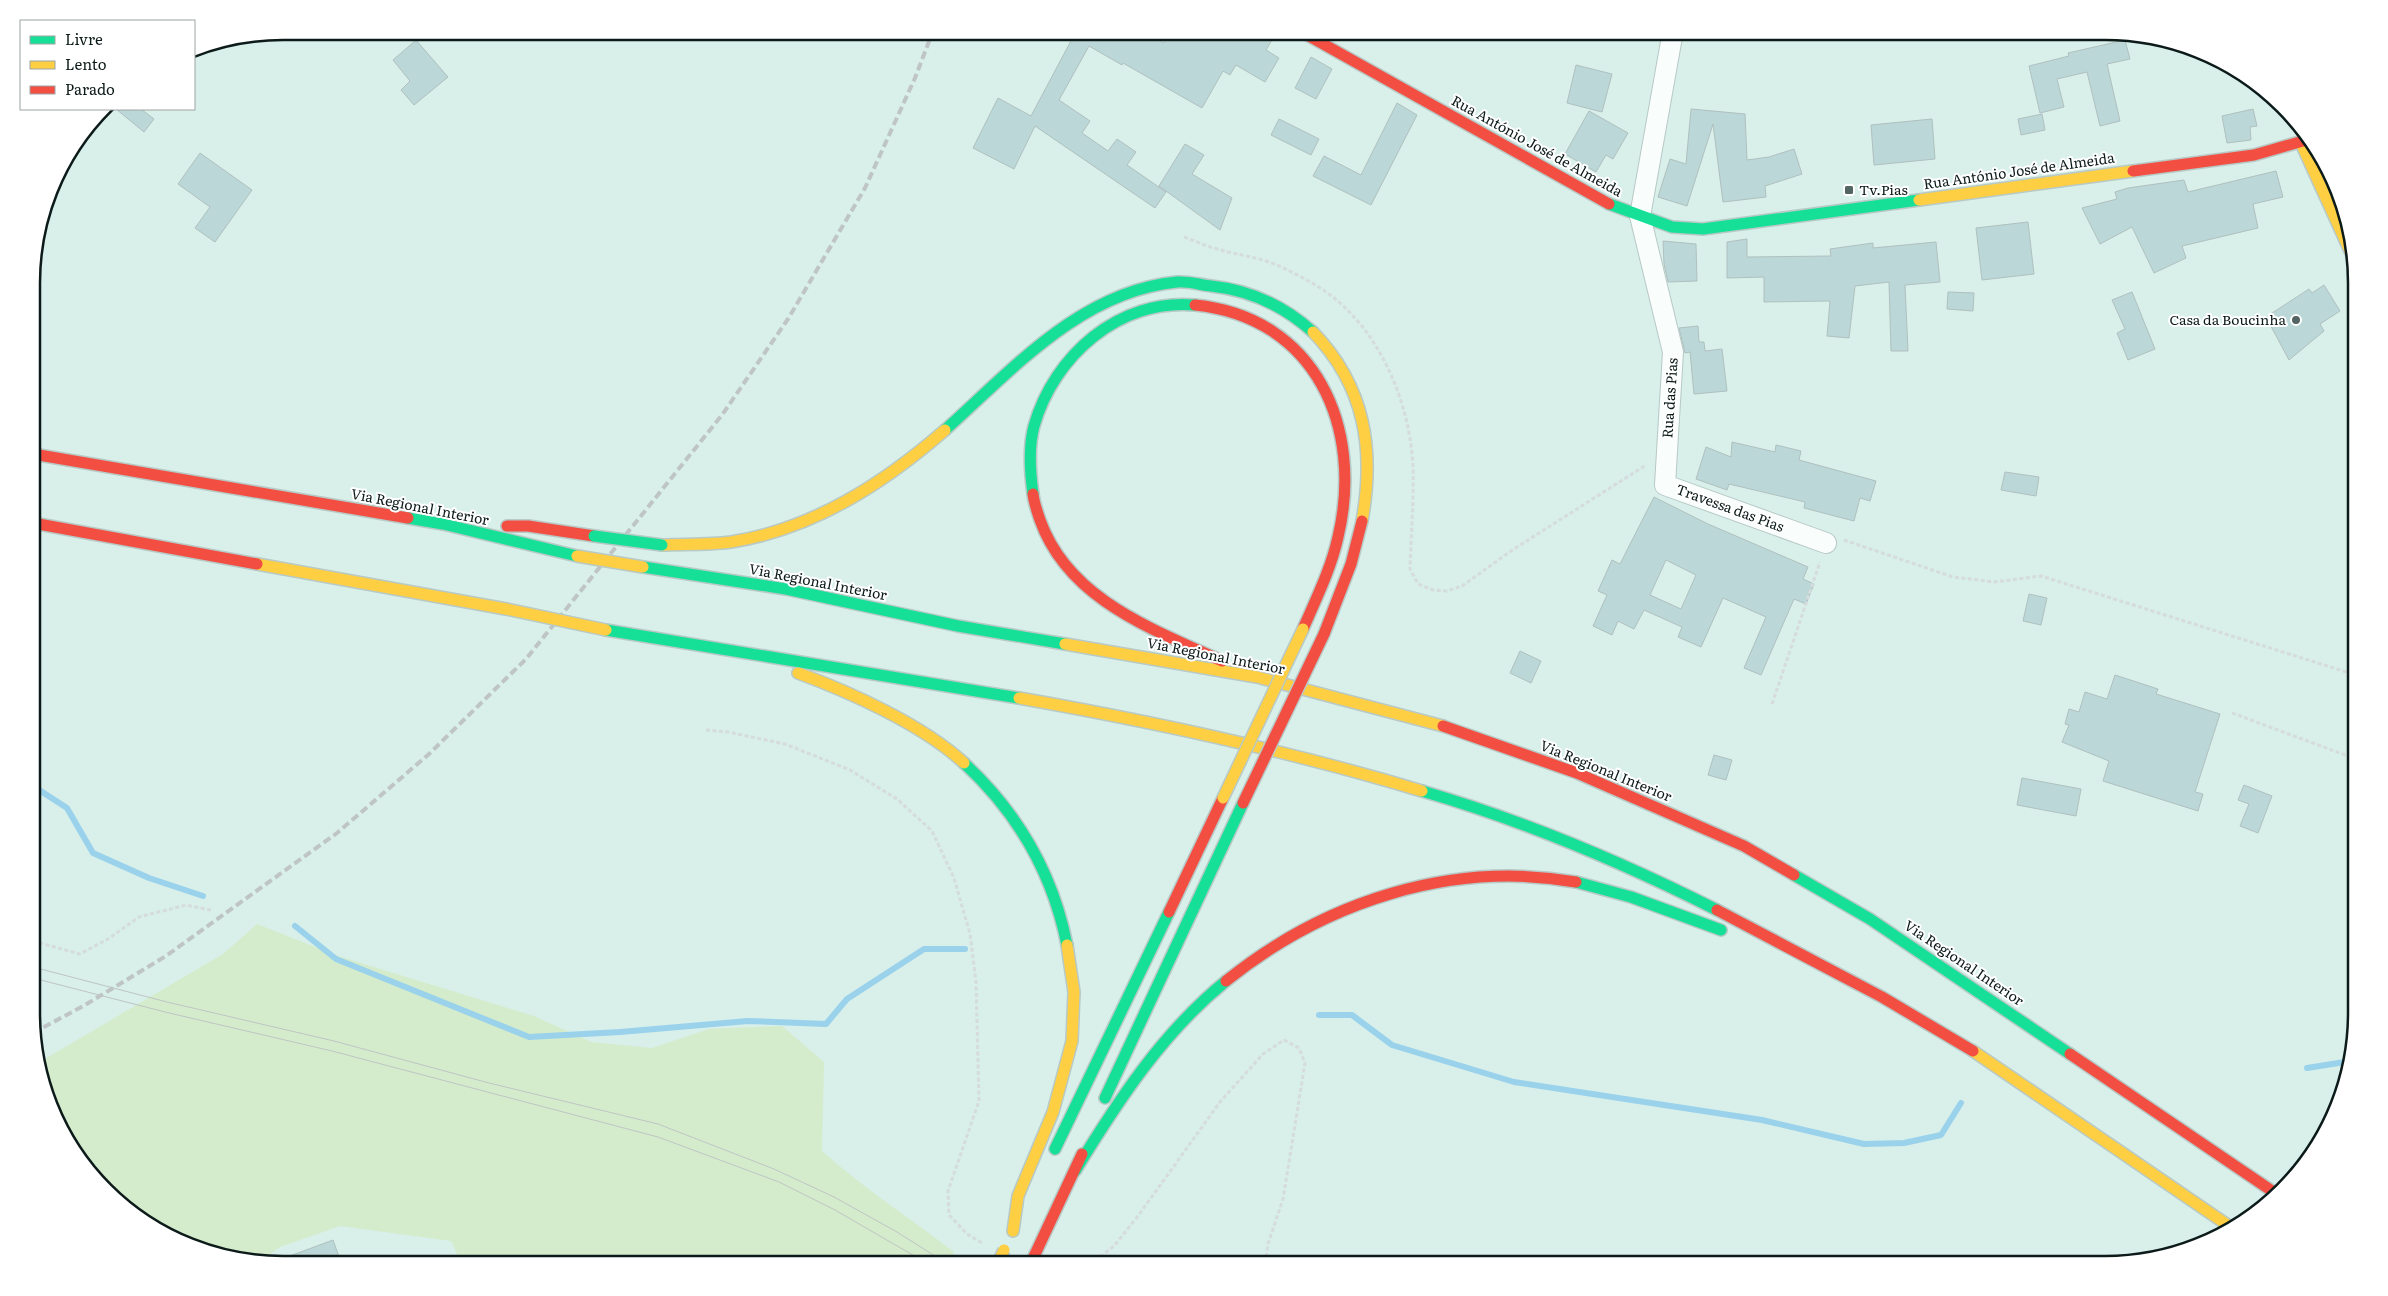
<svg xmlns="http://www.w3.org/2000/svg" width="2388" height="1296" font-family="Literata,serif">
<rect width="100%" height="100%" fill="#d8efea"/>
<path fill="#d4eccc" d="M257 924 338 956 534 1016 591 1042 652 1048 709 1029 782 1026 824 1062 822 1151C863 1188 910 1218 954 1252L948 1265H462L451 1241 340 1226 280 1247 258 1262C245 1260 230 1260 217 1256 142 1232 84 1182 51 1111 45 1096 42 1078 38 1063L223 954Z"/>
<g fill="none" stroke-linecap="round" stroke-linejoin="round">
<path stroke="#9ad2eb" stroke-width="6" d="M33 786 67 808 93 853 149 878 203 896
M295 926 336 959 529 1037 620 1032 748 1021 826 1024 847 999 924 949H965
M1319 1015H1352L1392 1045 1514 1082 1762 1120 1864 1144 1904 1143 1941 1135 1961 1103
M2307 1068 2351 1061"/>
</g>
<path fill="#bbd7d7" stroke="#afc0bf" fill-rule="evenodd" d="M1063 31H1143L1164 43 1171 31H1256L1272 40 1266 50 1279 58 1265 82 1236 65 1230 75 1223 71 1202 108 1123 63 1122 65 1089 46 1059 100 1090 121 1082 133 1108 151 1117 139 1136 152 1127 165 1166 192 1155 208 1035 126 1014 169 973 148 998 98 1031 116 1073 37Z
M416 40 448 77 414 105 401 90 410 81 393 60Z
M2125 40 2130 59 2107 64 2120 121 2100 126 2087 72 2057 79 2064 107 2040 113 2029 66 2069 56 2068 53Z
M1311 57 1332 69 1316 99 1295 88Z
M1576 65 1612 74 1602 112 1567 103Z
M1397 103 1417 115 1371 205 1313 176 1324 156 1361 175Z
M116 109H141L154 119 144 132Z
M1691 109 1745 114 1747 160 1769 157 1794 149 1802 174 1765 186 1766 197 1723 202 1713 124 1687 206 1658 197 1670 159 1686 164Z
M2253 109 2257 126 2250 127 2251 140 2227 143 2222 116Z
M1589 111 1628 133 1613 159 1606 155 1596 172 1565 154Z
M2042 114 2045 130 2021 135 2018 119Z
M1279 119 1319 139 1311 155 1271 135Z
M1932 119 1935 159 1874 165 1871 125Z
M1185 144 1204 155 1192 174 1232 198 1220 230 1159 186Z
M200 153 252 190 215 242 195 228 210 207 178 184Z
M2276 171 2283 197 2253 204 2258 228 2182 246 2186 258 2154 273 2132 227 2100 244 2082 208 2117 199 2115 192 2128 188 2184 180 2188 192Z
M2028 222 2034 274 1982 280 1976 228Z
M1747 239V257L1831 256 1830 249 1873 243V248L1936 242 1940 282 1905 285 1908 351H1891L1889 282 1855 286 1849 338 1827 336 1830 301 1764 302V277L1727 278V242Z
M1663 241 1696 244 1697 281 1668 282 1664 264Z
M2324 285 2340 311 2320 324 2324 331 2289 360 2266 317 2309 289 2312 293Z
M1948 292 1974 293 1973 311 1947 309Z
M2132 292 2155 349 2128 360 2117 333 2125 329 2112 300Z
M1698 326 1699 342H1704L1705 351 1722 349 1727 391 1694 394 1690 352 1685 353 1679 328Z
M1732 442 1775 452 1776 445 1801 451 1799 460 1876 481 1870 501 1860 498 1854 521 1804 508 1805 502 1729 484 1727 490 1696 479 1706 447 1731 457Z
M2005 472 2039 477 2036 496 2001 490Z
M1654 497 1708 524 1808 567 1803 579 1814 584 1806 604 1794 599 1761 675 1744 668 1766 617 1723 598 1701 647 1678 637 1682 627 1644 610 1634 629 1618 621 1612 635 1593 626 1607 595 1598 591 1612 560 1620 564ZM1666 560 1696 575 1681 609 1650 595Z
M2029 594 2047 598 2041 625 2023 621Z
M1520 651 1541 661 1531 683 1510 673Z
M2115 675 2158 689 2156 694 2220 714 2195 792 2203 794 2198 811 2103 781 2109 761 2062 742 2069 725 2065 724 2069 709 2079 712 2085 692 2107 699Z
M1714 755 1732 760 1726 780 1708 775Z
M2022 778 2081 789 2076 816 2017 805Z
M2244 785 2272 796 2258 833 2240 826 2249 804 2238 800Z
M333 1240 342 1265 271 1263Z"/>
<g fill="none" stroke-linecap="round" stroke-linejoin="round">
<g stroke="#b8c9c6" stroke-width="22">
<path id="street" d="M1673 31 1640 216 1673 352 1665 485 1826 543"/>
</g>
<g stroke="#b8c9c6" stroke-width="14">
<path id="fast" d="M1609 204 1672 227 1703 229 1919 200
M945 430C1012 370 1081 291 1177 282 1188 281 1201 285 1211 286 1250 290 1284 306 1313 332
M1033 494C1030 472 1028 448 1034 426 1054 356 1119 298 1195 305
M408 518 443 524 577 556
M643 567 786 589 958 626 1065 644
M606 630 1019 698
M964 763C1017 812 1053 874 1067 945
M1422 791C1525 821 1622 862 1717 910
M1794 875 1870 919 2070 1054
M1576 882 1631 897 1721 930
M1105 1098 1243 803
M1055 1149 1169 912
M1075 1171C1118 1101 1162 1033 1226 981"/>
</g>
<g stroke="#b8c9c6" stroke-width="14">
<path id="slow" d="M2301 143 2356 264
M1919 200 2133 171
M1313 332C1365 386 1375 449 1362 521
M662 545C685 544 708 545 731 542 813 529 883 484 945 430
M257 564 506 609
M1065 644 1257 677 1443 726
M798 673C850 692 923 725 964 763
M1019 698C1155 722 1290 751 1422 791
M1973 1051 2232 1228
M1013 1231 1018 1196 1053 1112 1072 1041 1074 992 1067 945"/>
</g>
<g stroke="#b8c9c6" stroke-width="14">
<path id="jam" d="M1300 31 1609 204
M2133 171 2254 155 2310 139
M1195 305C1316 317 1364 428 1338 537 1331 569 1316 599 1303 629
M33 454 408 518
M1033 494C1034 503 1037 511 1040 520 1068 599 1152 629 1222 661
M33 523 257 564
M507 526H528L594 536
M1324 634 1351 564 1362 521
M1443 726 1577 773 1744 846 1794 875
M1717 910 1882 997 1973 1051
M1169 912 1223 798
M1226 981C1324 902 1451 860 1576 882
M2070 1054 2278 1195
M1030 1265 1082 1154"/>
</g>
<path stroke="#d5dcdb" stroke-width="3" stroke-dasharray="4 2.5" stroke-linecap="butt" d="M1184 237C1195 241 1206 246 1217 249 1237 255 1259 257 1279 266 1296 274 1314 283 1329 294 1381 333 1410 403 1413 467 1414 501 1411 535 1410 569L1418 584 1433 590 1447 591 1462 586 1511 551 1646 465
M1844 540 1953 577 1994 582 2041 576 2356 675
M1772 704 1820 562
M2232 713 2356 759
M706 730 728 732 785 744 850 770 897 799 932 831 954 878 970 934 976 982 979 1101 948 1191 949 1215 967 1234 982 1243
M33 941 80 954 108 939 139 917 186 905 211 910
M1090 1265 1114 1246 1138 1216 1220 1102 1263 1054 1284 1040 1299 1048 1305 1063 1283 1199 1268 1244 1265 1264"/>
<use href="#street" stroke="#f9fdfc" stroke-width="20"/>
<use href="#fast" stroke="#16e098" stroke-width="11"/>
<use href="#slow" stroke="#ffcf43" stroke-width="11"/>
<use href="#jam" stroke="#f24e42" stroke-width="11"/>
<path stroke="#bfc5c5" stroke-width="1" d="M33 967 167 1002 334 1041 489 1083 658 1124 774 1169 834 1197 897 1232 949 1265
M33 978 165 1012 332 1051 658 1137 779 1182 835 1210 930 1265"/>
<path stroke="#bfc5c5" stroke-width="4" stroke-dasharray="8 4" stroke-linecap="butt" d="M33 1033 85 1005 166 956 337 833 429 754 526 659 722 415 788 319 865 188 915 78 933 31"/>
<g stroke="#b8c9c6" stroke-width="14" stroke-linecap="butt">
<path id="fast-bridge" d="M594 536 662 545"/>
</g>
<g stroke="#b8c9c6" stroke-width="14" stroke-linecap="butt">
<path id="slow-bridge" d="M577 556 643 567
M506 609 606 630
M1223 798 1303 629
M997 1265 1004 1250"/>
</g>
<g stroke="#b8c9c6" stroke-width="14" stroke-linecap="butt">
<path id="jam-bridge" d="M1243 803 1324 634"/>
</g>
<use href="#fast-bridge" stroke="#16e098" stroke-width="11"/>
<use href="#slow-bridge" stroke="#ffcf43" stroke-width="11"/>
<use href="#jam-bridge" stroke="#f24e42" stroke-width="11"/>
</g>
<g fill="#536562" stroke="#fff" stroke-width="2">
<rect x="1844" y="185" width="10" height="10" rx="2.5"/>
<circle cx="2296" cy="320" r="5"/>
</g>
<g text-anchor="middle" stroke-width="4" stroke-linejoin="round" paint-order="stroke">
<g font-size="14" fill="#0c1b19" stroke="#fff">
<text transform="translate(1537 146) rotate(29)" y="5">Rua António José de Almeida</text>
<text transform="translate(2019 171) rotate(-8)" y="5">Rua António José de Almeida</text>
<text transform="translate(1670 398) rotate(-86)" y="5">Rua das Pias</text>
<text transform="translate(420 507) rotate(11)" y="5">Via Regional Interior</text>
<text transform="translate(1730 508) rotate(20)" y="5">Travessa das Pias</text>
<text transform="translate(818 582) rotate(11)" y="5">Via Regional Interior</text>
<text transform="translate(1216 656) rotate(11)" y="5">Via Regional Interior</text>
<text transform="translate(1606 771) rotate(22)" y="5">Via Regional Interior</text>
<text transform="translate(1964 963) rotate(34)" y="5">Via Regional Interior</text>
</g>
<g font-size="14" fill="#0c1b19" stroke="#fff" text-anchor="start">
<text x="1859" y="195">Tv.Pias</text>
<text x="2286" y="325" text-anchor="end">Casa da Boucinha</text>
</g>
</g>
<path d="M0 0H2388V1296H0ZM283 40H2105A243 243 0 0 1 2348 283V1013A243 243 0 0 1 2105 1256H283A243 243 0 0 1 40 1013V283A243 243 0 0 1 283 40Z" fill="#fff" fill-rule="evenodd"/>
<path fill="none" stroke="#0c1b19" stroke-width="2.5" d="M283 40H2105A243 243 0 0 1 2348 283V1013A243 243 0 0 1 2105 1256H283A243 243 0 0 1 40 1013V283A243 243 0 0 1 283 40Z"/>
<rect x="20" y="20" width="175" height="90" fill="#ffffff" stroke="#9ea4a3"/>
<rect x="30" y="36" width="25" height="8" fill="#16e098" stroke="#9ea4a3"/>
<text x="65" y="45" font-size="15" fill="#0c1b19">Livre</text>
<rect x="30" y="61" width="25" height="8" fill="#ffcf43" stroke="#9ea4a3"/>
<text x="65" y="70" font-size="15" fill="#0c1b19">Lento</text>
<rect x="30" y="86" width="25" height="8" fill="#f24e42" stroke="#9ea4a3"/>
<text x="65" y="95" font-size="15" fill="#0c1b19">Parado</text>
</svg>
